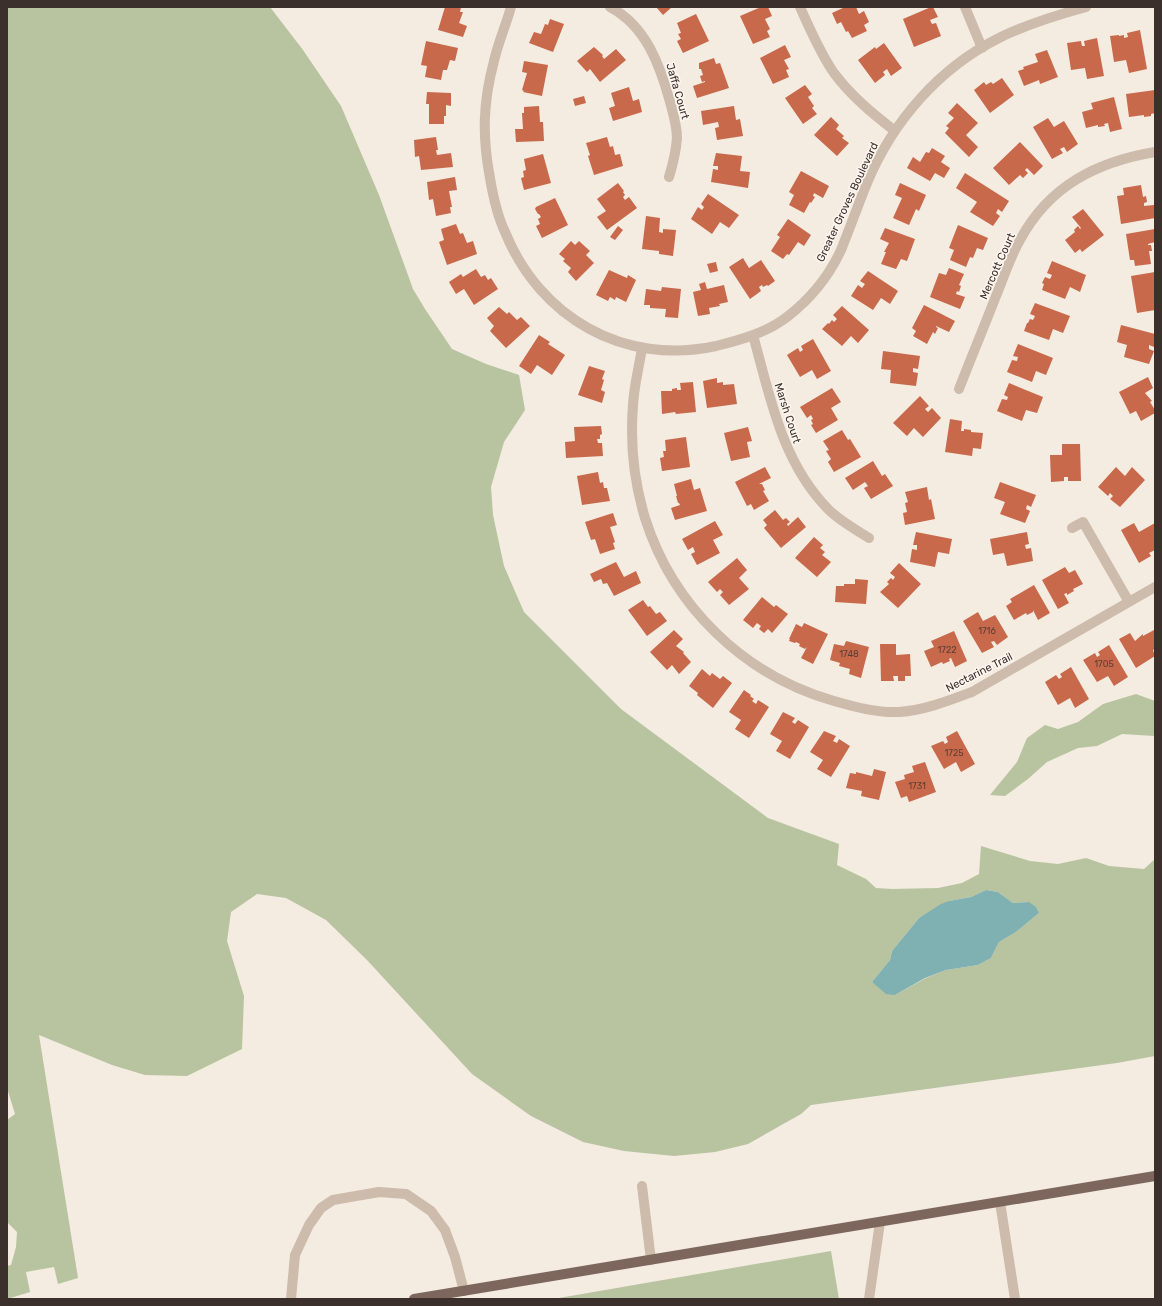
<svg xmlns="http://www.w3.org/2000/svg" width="1162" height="1306" font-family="Rubik,sans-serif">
<rect width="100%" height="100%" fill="#f4ebe1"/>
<path fill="#b8c4a0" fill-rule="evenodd" d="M7 7H270L303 50 341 106 379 195 413 289 425 309 452 349 486 364 519 375 525 410 504 442 491 487 493 515 504 566 524 612 621 709 768 818 839 844 837 865 866 879 876 888 892 889 938 888 962 883 979 874 981 846 1030 861 1058 864 1086 858 1109 866 1144 869 1155 859V1056L1117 1063 811 1105 801 1114 748 1144 715 1152 674 1156 624 1151 583 1142 531 1116 472 1074 367 960 326 920 286 898 257 894 231 912 227 941 244 996 242 1049 187 1076 145 1075 112 1065 39 1035 78 1278 58 1284 54 1267 26 1272 30 1292 7 1299V1266L11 1265 16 1247 17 1232 7 1222V1120L15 1114 7 1088ZM986 890 998 892 1013 903 1029 902 1039 913 1016 932 999 942 991 958 978 965 946 970 926 978 895 995 872 982 890 960 892 951 919 918 949 901 971 897Z
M1136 694 1155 701V736L1122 734 1097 746 1078 748 1047 762 1028 779 1005 796 990 795 1017 762 1027 738 1045 725 1058 729 1078 722 1103 704Z
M831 1251 839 1299H553Z"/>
<path fill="#7fb0b2" d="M986 890 998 892 1013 903 1029 902 1036 907 1039 913 1016 932 999 942 991 958 978 965 946 970 925 978 895 995 886 994 872 982 890 960 892 951 919 918 941 904 949 901 971 897Z"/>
<path fill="#c8694b" d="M445 7H461L460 12H463L459 23 467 26 463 37 438 30Z
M656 7H672L663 15Z
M761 7H768L772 16 765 19 770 29 767 31 770 37 753 44 740 16Z
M845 7H856L859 14 864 11 869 22 864 25 867 31 852 38 848 31 846 32 841 22 837 24 832 13Z
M931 7H933L938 17 930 20 932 24 936 23 941 36 914 47 903 19Z
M696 14 709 41 683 53 677 41 681 39 678 34 681 33 677 23Z
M550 19 564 24 553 52 529 43 534 32 541 34 545 24 548 25Z
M1140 30 1147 69 1129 73 1126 60 1114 62 1110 36 1119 35V36L1124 35V38L1128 37 1127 33Z
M1097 38 1104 76 1087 79 1085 68 1071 70 1067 43 1081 41 1082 46H1085L1084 41Z
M426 41 458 48 455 61 450 60 447 70H443L441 80 425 77 427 66 421 65Z
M884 43 902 68 891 76 887 69 883 72 885 75 875 83 858 60 875 47 876 49Z
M785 45 791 57 784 60 789 69 786 70 789 77 773 84 760 58Z
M594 47 603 55 602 56 604 59 616 49 626 60 600 82 590 69 587 72 577 61Z
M1047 50 1058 77 1040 84 1039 80 1024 86 1018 71 1024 69 1023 67 1038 62 1035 54Z
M714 58 716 64 720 63 729 88 697 98 693 86 705 82V81L702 82 700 76 703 75 701 69H699V63Z
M524 61 548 65 542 96 523 92 524 91 522 90 527 73 522 72Z
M1002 78 1014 95 990 113 974 90 984 82 986 85 991 82 993 84Z
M805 85 812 94 808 97 814 106 812 108 817 114 803 124 785 98Z
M629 87 633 101 639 99 642 112 613 121 609 108 615 106 611 93Z
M1155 90V113L1151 114V116L1144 117V115L1129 117 1126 94Z
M427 92 451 93V106L446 105V116H444V124H429V104H426Z
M584 96 586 103 575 106 573 99Z
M1114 97 1122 129 1110 132 1108 123 1104 124 1105 126 1098 127V125L1086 128 1082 112 1093 109 1091 103Z
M957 103 978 123 966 135 978 147 969 157 945 133 949 128 946 126 954 118 948 113Z
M539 106 540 122H543L544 141 516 142 515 129H523L522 113H524V107Z
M734 106 736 120 740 119 743 136 717 140 715 128 719 127 718 122 703 125 701 111Z
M831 117 839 125 836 129 844 136 842 138 849 143 837 156 814 135Z
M1048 118 1054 127 1064 121 1078 144 1067 152 1064 147 1060 149 1063 153 1052 159 1033 127Z
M436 137 438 150H436L437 155 451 153 453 167 421 170 419 156 415 157 414 140Z
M607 137 610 147 613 146 615 155 620 154 623 166 594 175 588 156 590 155 586 143Z
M1020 142 1043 166 1034 175 1027 168 1025 170 1028 173 1023 178 1020 175 1009 185 993 168Z
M932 148 945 156 941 162 950 168 944 178 935 173 930 181 907 168 913 157 920 162 926 152 929 153Z
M716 153 742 156 740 171 750 172 748 188 711 182 713 169 718 170V166H713Z
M543 154 551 183 524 190 521 178 524 177 523 171 526 170 524 159Z
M801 171 829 186 823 198 814 193 813 196 815 197 811 203 810 202 804 213 789 205 794 195 789 192Z
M965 173 1009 201 1002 212 998 209 996 213 1000 216 993 226 970 212 977 202 956 188Z
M455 177 457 190 449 191 452 207H450L451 213 436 216 433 199 429 200 427 182Z
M618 183 624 191 623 192 625 195 623 197 625 200 629 197 637 208 607 230 597 217 606 211 597 199Z
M900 183 926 195 919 211 916 209 909 225 893 218 902 198 895 195Z
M1141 185 1143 197 1146 196 1147 202 1144 203V206L1154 205 1155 218 1121 224 1117 196 1124 195 1123 188Z
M708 194 739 215 729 228 720 222 712 234 691 219 698 207 702 210 704 207 701 204Z
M555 198 568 225 542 238 536 226 540 224 538 219 541 217 539 214H538L535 209 536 207Z
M1083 209 1104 235 1082 252 1080 249 1075 253 1065 240 1075 232 1074 230 1078 226 1080 229 1081 228 1072 217Z
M646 216 660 218 659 232 663 233V229L676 230 673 256 659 254V251L642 249Z
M788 219 811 235 804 246 798 242 789 255 787 254 783 259 771 251 780 237 777 235Z
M456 224 460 234 463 233 467 243 473 241 477 254 447 265 439 242 444 240 441 229Z
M958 225 988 238 983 250 977 248 973 258 970 257 966 267 950 260 954 250 949 248Z
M618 226 623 230 615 240 610 237Z
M885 228 915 239 907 261 901 259 896 269 881 264 886 252H884L889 243 880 239Z
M1155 229V242L1148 244V245H1151L1152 251H1149L1151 264 1135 266 1134 260H1130L1126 234Z
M571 241 575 245 579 241 590 251 586 255 594 263 576 281 568 272 571 268 563 261 565 259 559 254Z
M743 258 749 268 761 260 775 281 768 286 767 285 763 287 762 285 759 287 761 291 750 299 729 267Z
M1052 261 1086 275 1080 292 1070 287 1065 299 1042 290 1044 284 1042 283 1045 277 1050 279 1052 275 1047 273Z
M716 262 718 271 710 273 707 264Z
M949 268 964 274 959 285 961 286 959 292 957 291 956 294 965 297 960 309 930 297 939 273 946 275Z
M476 269 481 277 485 275 488 280 491 278 498 289 474 305 464 289 456 294 449 282 461 274 463 277Z
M609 270 627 278 628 275 636 280 626 302 616 297 615 300 610 297 608 301 596 295Z
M868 271 898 291 890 304 881 298 873 310 851 296 858 285 862 288 865 284 860 281Z
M1155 272V310L1137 313 1131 276Z
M705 282 707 289 724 285 728 302 719 304 720 306 709 308 710 314 698 316 693 292 701 290 699 284Z
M662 287 681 289 678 318 665 317 666 309 650 308V305H644L646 289 661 291Z
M1035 303 1070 316 1063 333 1053 329 1049 340 1024 331 1027 323H1028L1030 319 1033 320 1035 316 1030 314Z
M924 305 955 321 949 332 936 326V327L938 328 935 334 933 332 927 344 913 336 916 331 912 328Z
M842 306 869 330 858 343 851 336 842 346 822 329 828 323 829 324 832 320 834 322 837 319 833 315Z
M499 307 507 314 509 312 517 320 521 317 530 326 506 348 490 331 494 326 487 318Z
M1121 325 1155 334 1154 347 1149 345V349L1154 351 1149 364 1124 357 1127 345 1117 342Z
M539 335 550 342 548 344 565 355 552 375 537 365 531 374 519 366Z
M813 339 831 371 817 379 812 370 800 377 787 355 798 348 800 352 803 350 801 346Z
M1018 344 1053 358 1046 375 1036 371 1032 382 1007 372 1012 360 1017 361 1018 357 1013 356Z
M883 351 920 356 918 369 913 368V372L918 373 916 386 890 383 891 370 881 369Z
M589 366 605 371 602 379 604 380 601 390 605 392 602 403 578 395Z
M1148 377 1153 388 1145 393 1152 401 1150 402 1155 410V413L1141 421 1136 411 1130 414 1119 392Z
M717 378V383L723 382V385L734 384 737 404 707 408 703 381Z
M693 382 696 412 676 414 675 412 662 414 661 391H672V389L677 388V390H681L680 383Z
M1009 383 1043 397 1037 413 1026 410 1022 421 997 411 1002 399 1007 400 1008 397 1004 395Z
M832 388 841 402 831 408 838 420 816 433 811 425 813 424 811 420 813 419 811 415 807 418 800 407Z
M920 396 929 406 925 409 928 412 932 408 941 418 923 437 914 428 907 436 893 423Z
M950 419 962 421 961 431H964V429L971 430V432L983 433 981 449 973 448 972 456 945 452Z
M601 426 602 434 600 435V439H597L598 443H602L603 456 566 458 565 442 575 441 574 427Z
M748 427 752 441 747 442 750 457 731 461 724 433Z
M842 430 848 440 850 439 861 457 834 472 828 462 831 459 826 451 829 450 823 441Z
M686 437 690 467 662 471 660 458 664 457 663 451H666L665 440Z
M1062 444H1080L1081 481H1068V477H1064V481L1051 482 1050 455H1062Z
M873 461 882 476 885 474 893 486 871 499 864 488 868 486 865 482 853 490 845 478Z
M765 467 771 478 759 484H762L765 490 763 491 769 501 754 510 751 504 747 506 735 482Z
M1116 467 1125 476 1132 467 1145 480 1120 507 1110 499 1113 496 1110 493 1108 496 1098 487Z
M598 472 600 483 603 482 604 488H607L610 501 582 505 577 476Z
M691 479 694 490 700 488 707 511 675 520 671 508 680 505 679 503H678L676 496H677L674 484Z
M1000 482 1036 495 1031 507 1027 505 1026 509 1030 511 1025 523 1000 514 1005 502 994 498Z
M927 487 929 500 931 499 935 519 905 525 903 513 907 512 905 503 908 502 905 492Z
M775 510 783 520 786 518 790 522 787 524 788 526 798 517 806 527 781 548 764 528 767 525 763 520Z
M613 513 617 525 610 527 615 542 613 543 615 549 600 554 595 539 591 540 585 522Z
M715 521 723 535 713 540 720 553 697 565 691 554 695 552 693 547 688 550 682 539Z
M1134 523 1139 532 1155 523V550L1149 553 1151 556 1139 563 1121 530Z
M916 532 952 539 949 554 938 552 935 567 910 562 912 549 917 550V545H913Z
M1027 532 1029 544 1025 545 1026 549 1031 548 1033 561 1007 566 1004 553 993 555 990 539Z
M814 537 823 545 820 548 825 552 822 555 831 562 817 577 795 558Z
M737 558 747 570 739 578 749 589 729 605 720 595 723 592 720 589 717 592 708 582Z
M616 562 624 577 636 571 641 583 614 596 607 583 603 584 601 579 594 582 590 574Z
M899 563 921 584 898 608 880 592 889 584 887 582 891 578 893 580 895 577 890 573Z
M1065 567 1069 573 1075 570 1083 584 1073 589 1074 591 1067 595V593L1064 594 1069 603 1058 609 1042 580Z
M855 579 868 580 866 604 835 602 836 586H844V584H855Z
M1034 585 1050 613 1038 620 1033 610V612L1027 615 1026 613 1014 620 1006 606 1012 602 1010 599Z
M762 597 774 607 776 605 788 614 772 633 768 629 764 633 759 629 761 626 757 623 753 628 743 620Z
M643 600 648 607 650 606 656 614 660 612 667 621 647 636 628 610Z
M978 612 983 621 995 615 1008 637 997 645 994 641 991 642 994 647 982 653 963 621Z
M804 623 828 634 813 664 801 658 807 647 805 649 799 646 800 644 796 642 795 643 789 641 790 639H789L796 624 802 627Z
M674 630 683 639 676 646 684 652 683 653 691 662 679 674 672 665 667 670 650 652Z
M1154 630 1155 632V649L1153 650 1155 656 1136 668 1119 639 1130 633 1135 641 1143 634V636Z
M954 631 967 661 955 667 951 658 949 659 950 661 943 664 942 662 931 667 924 651 934 647 931 641Z
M846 641 869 647 861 678 849 674 850 669 839 666 840 663 830 660 834 644 844 646Z
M880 644H896V655L910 654 911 676H905V681H898V676H893L894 681H881Z
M1109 645 1128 677 1114 686 1108 676 1097 682 1083 660 1095 653 1097 657 1100 655 1098 652Z
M1071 667 1089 699 1075 708 1070 698 1058 705 1045 682 1056 675 1059 679 1062 677 1060 674Z
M702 669 710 676 712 673 720 679 723 676 732 683 713 708 697 695 698 693 689 686Z
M744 690 751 695 750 696 754 699 752 701 756 704 758 700 769 707 749 738 735 729 741 720 729 712Z
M783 712 795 718 792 722 795 724 798 720 809 727 790 759 776 751 782 741 770 734Z
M824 731 836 736 833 741 837 743 839 739 850 746 831 777 817 769 823 760 810 752Z
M957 731 975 764 961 772 956 762 944 769 931 746 943 741 945 744 948 742 946 737Z
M925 762 936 792 909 802 907 796 901 798 895 782 905 779 904 775 914 772 912 766Z
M874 769 886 772 879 800 861 796 862 791 846 788 850 773 856 774V772L872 776Z"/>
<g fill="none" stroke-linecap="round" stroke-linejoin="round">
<path stroke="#cdbbac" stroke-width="10" d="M511 7C506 25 498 43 494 61 483 102 482 136 490 178 493 196 497 215 505 232 540 318 624 366 716 346 740 340 766 333 787 317 809 300 829 276 841 250 850 228 858 205 867 183 893 121 939 68 999 38 1027 24 1057 15 1086 7
M610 7C646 26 660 65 670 102 673 113 677 126 677 138 676 151 673 164 669 177
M800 7C810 29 820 53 834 73 851 96 873 114 895 131
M965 7 982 48
M753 335C770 397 782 463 829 510 840 521 855 529 869 538
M642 348C639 367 634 386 633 405 630 443 634 482 645 518 673 607 745 676 834 701 855 707 877 713 899 712 925 710 948 701 972 692L1155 587
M959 389C971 358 984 327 996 296 1004 277 1010 257 1020 240 1049 186 1096 162 1155 152
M1072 528 1083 522 1129 602
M642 1186 651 1260
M1000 1202 1015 1299
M291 1299 295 1255 309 1225 321 1208 333 1200 379 1192 406 1194 431 1211 445 1230 455 1257 464 1291
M869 1299 880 1222"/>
<path stroke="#7d675c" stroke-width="10" d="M414 1299 1155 1176"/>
</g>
<g text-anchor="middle" stroke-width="3.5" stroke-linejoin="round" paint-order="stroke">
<g font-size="9" fill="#5e3e33">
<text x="987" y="634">1716</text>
<text x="947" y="653">1722</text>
<text x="849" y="657">1748</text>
<text x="1104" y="667">1705</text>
<text x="954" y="756">1725</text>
<text x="917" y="789">1731</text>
</g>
<g font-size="11" fill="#3b302b" stroke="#fbf5ee">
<text transform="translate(678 91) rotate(74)" y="4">Jaffa Court</text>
<text transform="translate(847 202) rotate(-65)" y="4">Greater Groves Boulevard</text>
<text transform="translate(997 266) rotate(-66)" y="4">Mercott Court</text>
<text transform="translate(788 413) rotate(72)" y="4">Marsh Court</text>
<text transform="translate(979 672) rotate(-27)" y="4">Nectarine Trail</text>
</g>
</g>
<rect width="1162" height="1306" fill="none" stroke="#3b302b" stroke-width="16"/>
</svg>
